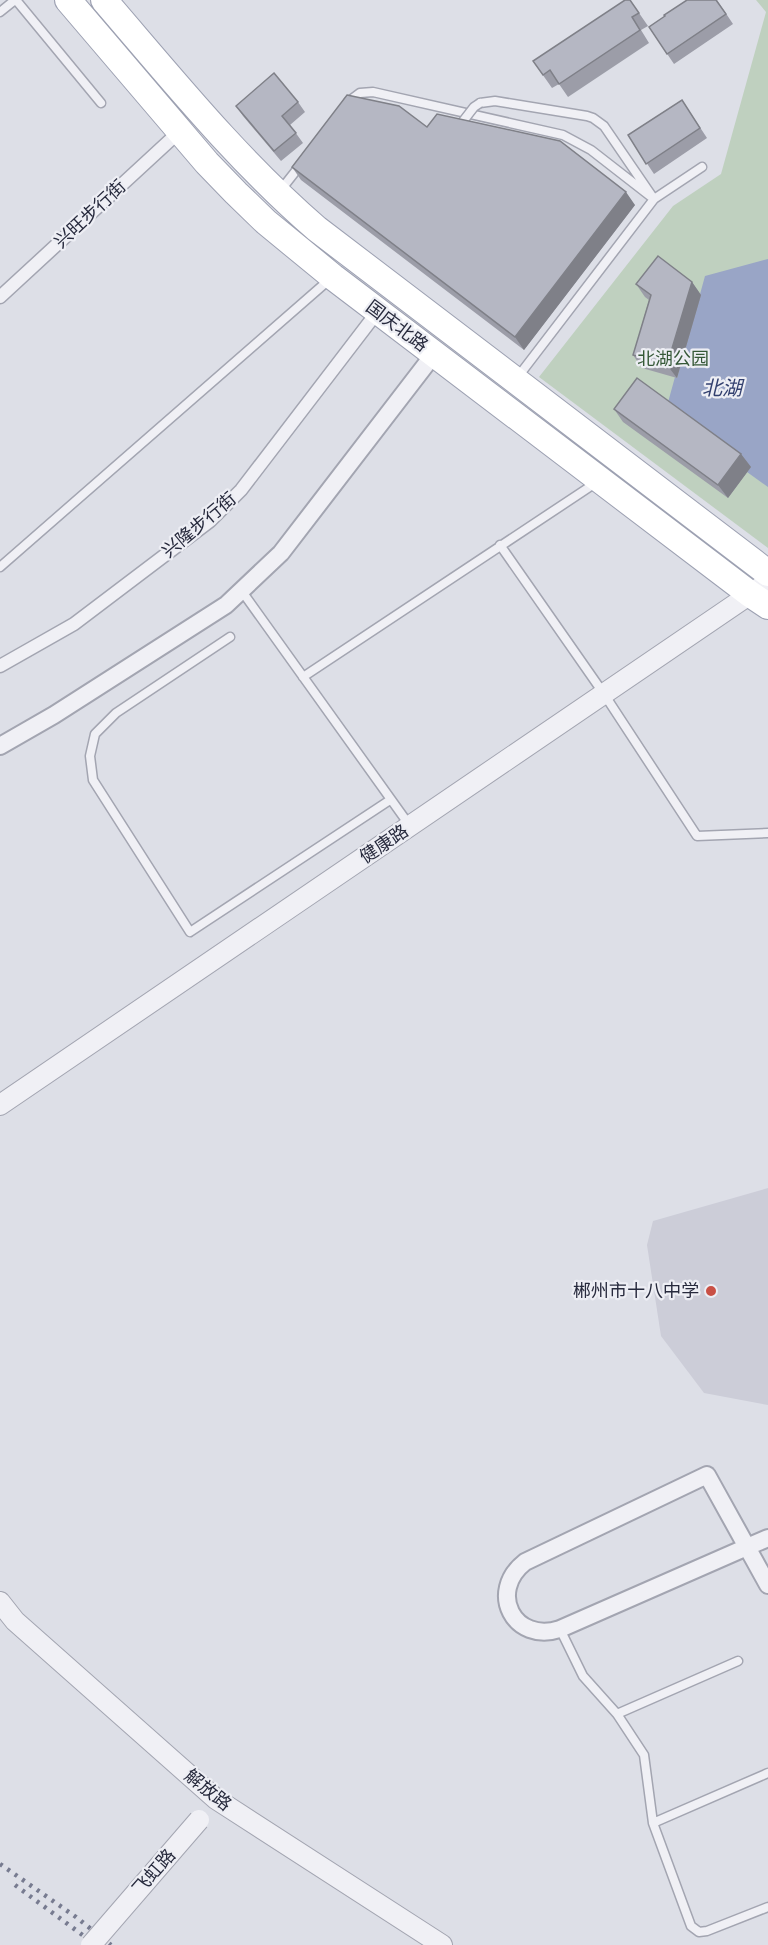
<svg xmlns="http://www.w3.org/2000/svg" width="768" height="1945" font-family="Montserrat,'Noto Sans SC',sans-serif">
<rect width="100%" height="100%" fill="#dddfe7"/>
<path fill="#cccdd8" d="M768 1188V1405L704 1393 661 1336 647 1245 653 1221Z"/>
<path fill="#bfd0bf" d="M756 0H768V548L539 377 673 206 721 174 766 12Z"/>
<path fill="#99a5c6" d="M768 259V487L747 472 667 406 675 377 677 378 705 276Z"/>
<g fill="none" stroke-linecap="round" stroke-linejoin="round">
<g stroke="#a3a5b1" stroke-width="11">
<path id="service" d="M16 0 101 103
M0 12 15 0
M348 102 360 93 373 92 563 135 591 150 654 199 517 378
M480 103 495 101 587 116 593 118 604 126 654 199 702 167
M280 191 302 163
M500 545 604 694 697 836 768 833
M0 567 330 279
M241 590 410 826
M230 637 116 713 95 734 90 756 93 780 190 932 390 800
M303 677 597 482
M560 1629 583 1676 617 1714 644 1755 653 1823 691 1926 699 1932 707 1931 768 1907
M617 1714 738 1661
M653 1823 768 1773"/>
</g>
<g stroke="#a3a5b1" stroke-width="15">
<path id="pedestrian" d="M0 297 180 131
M0 666 74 624 210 521 241 490 378 311"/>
</g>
<g stroke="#a3a5b1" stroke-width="20">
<path id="minor" d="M0 746 54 715 226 605 281 553 434 354
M768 1538 747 1547 560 1629C514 1644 487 1592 525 1562L707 1475 768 1585"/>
</g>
<g stroke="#a3a5b1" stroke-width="22">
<path id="tertiary" d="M0 1105 768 582
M0 1602 15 1621 216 1799 442 1945"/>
</g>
<g stroke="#9da1b2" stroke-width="28">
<path id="primary" d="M68 0 207 163 236 193 266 222 333 277 750 594 768 606
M104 0C172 79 237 160 317 229L768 573"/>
</g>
<use href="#service" stroke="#f0f0f5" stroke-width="8"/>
<use href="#pedestrian" stroke="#f0f0f5" stroke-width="12"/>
<use href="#minor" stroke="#f0f0f5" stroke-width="16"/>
<use href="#tertiary" stroke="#f0f0f5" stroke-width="20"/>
<use href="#primary" stroke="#fff" stroke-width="26"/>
<path stroke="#777b90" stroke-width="4.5" stroke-dasharray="3 6" stroke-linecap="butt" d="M0 1864 76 1917 111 1945
M15 1885 96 1945"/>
<g stroke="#a3a5b1" stroke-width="11" stroke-linecap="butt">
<path id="service-bridge" d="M457 129 474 107 480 103"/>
</g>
<g stroke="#a3a5b1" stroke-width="22" stroke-linecap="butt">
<path id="tertiary-bridge" d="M91 1945 199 1820"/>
</g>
<use href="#service-bridge" stroke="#f0f0f5" stroke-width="8"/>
<use href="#tertiary-bridge" stroke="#f0f0f5" stroke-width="20"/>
</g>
<path fill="#9c9da8" d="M630 0 648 26 641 30 649 43 568 97 559 84 552 88 533 61Z
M717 0 733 24 674 64 649 27 665 16Z
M682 100 707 138 654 174 628 135Z
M298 102 305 112 290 125 303 143 281 161 243 116 236 106Z
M427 127 635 205 524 350 301 180 292 167Z
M692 282 701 295 677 378 642 368 633 355 649 300 645 297 636 284Z
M614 409 741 454 751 467 728 498 623 422Z"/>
<path fill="#7f8088" d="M626 192 635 205 524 350 515 337Z
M692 282 701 295 677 378 667 365Z
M741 454 751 467 728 498 718 485Z"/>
<path fill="#b5b7c3" stroke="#7f8088" stroke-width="1.5" d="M625 0H630L639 13 632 17 640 30 559 84 550 70 543 75 533 61Z
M687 0H716L726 14 667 54 649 27 665 16 664 15Z
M274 73 298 102 282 116 296 133 274 151 236 106Z
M347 95 399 106 427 127 437 114 560 141 626 192 515 337 292 167Z
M682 100 700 128 646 164 628 135Z
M658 256 692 282 667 365 633 355 651 295 636 284Z
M637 378 741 454 718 485 614 409Z"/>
<circle fill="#c95045" stroke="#edeef4" stroke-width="2" cx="711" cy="1291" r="6"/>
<g text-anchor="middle" stroke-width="4.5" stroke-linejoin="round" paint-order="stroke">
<g font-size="18" fill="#272a3d" stroke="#edeef4">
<text transform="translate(90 214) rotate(-43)" y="6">兴旺步行街</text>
<text transform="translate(397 326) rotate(37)" y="6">国庆北路</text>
<text transform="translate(199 525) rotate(-40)" y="6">兴隆步行街</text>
<text transform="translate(384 844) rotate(-34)" y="6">健康路</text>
<text transform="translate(208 1790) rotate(39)" y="6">解放路</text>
<text transform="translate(154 1872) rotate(-49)" y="6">飞虹路</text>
</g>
<g font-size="18" fill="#355837" stroke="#edeef4">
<text x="673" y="365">北湖公园</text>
</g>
<g font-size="18" fill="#272a3d" stroke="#edeef4" text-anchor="end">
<text x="699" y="1297">郴州市十八中学</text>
</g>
<g font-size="20" font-style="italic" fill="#33406f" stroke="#edeef4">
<text x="722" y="395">北湖</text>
</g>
</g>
</svg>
